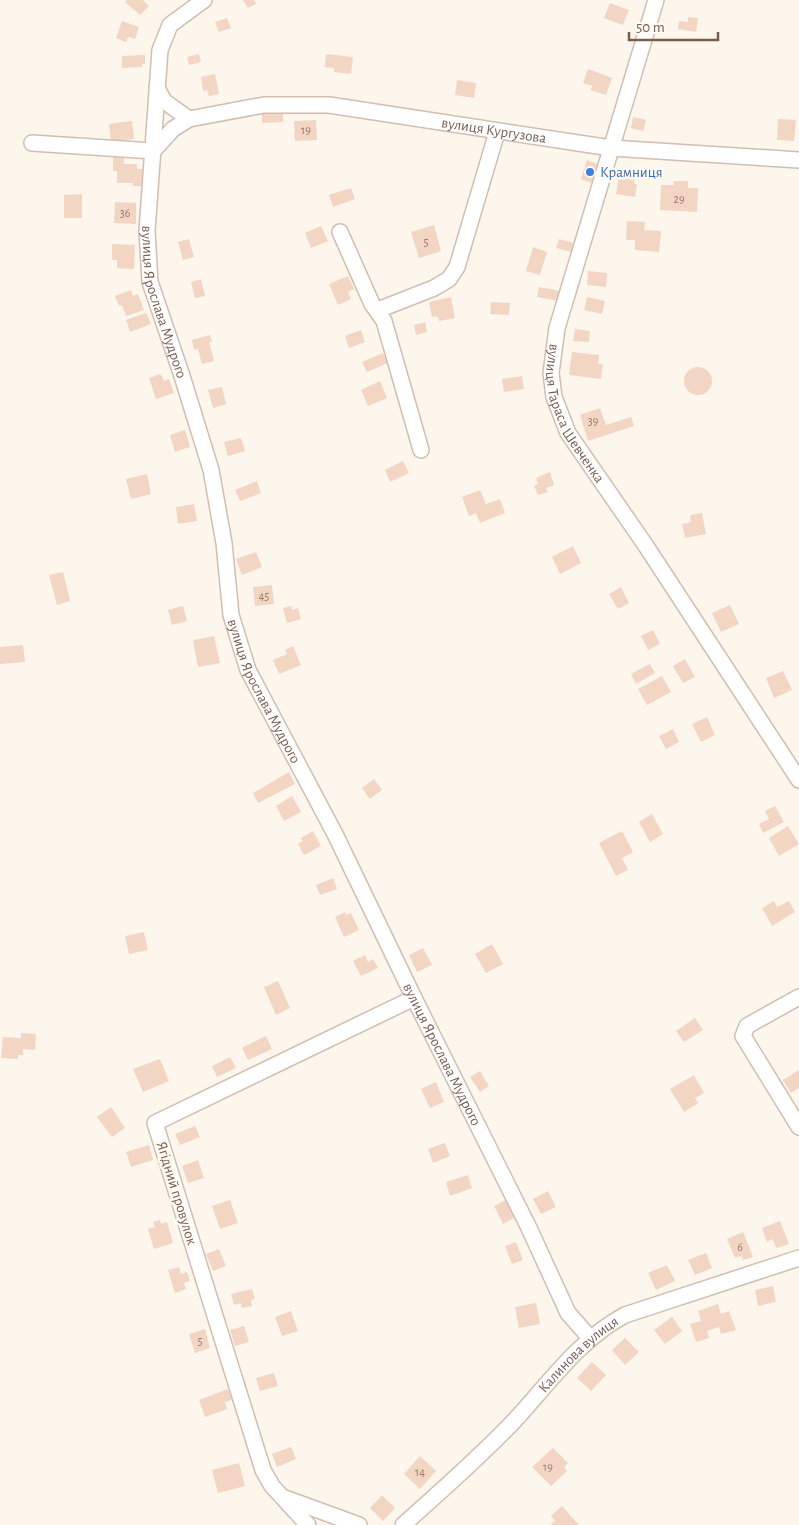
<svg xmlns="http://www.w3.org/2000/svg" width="799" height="1525" font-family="'Alegreya Sans',sans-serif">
<rect width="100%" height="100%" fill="#fdf6ec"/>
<path fill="#f3d5c3" d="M127 0H143L149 6 140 15 125 2Z
M243 0H254L256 4 248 8Z
M610 3 629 10 623 25 604 18Z
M688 17 698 18 696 32 678 29 679 21 688 22Z
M227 18 231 28 219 32 215 22Z
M122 21 139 27 135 39 128 37 126 42 116 38Z
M199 54 201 62 189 65 187 57Z
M326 54 353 57 351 74 334 72V68L325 67Z
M145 55V64H142V67L122 68V56Z
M588 69 612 78 606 95 590 90 593 86 583 83Z
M215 74 219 94 209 96 207 90 203 91 201 77Z
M457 80 476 83 474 98 455 95Z
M262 111H283V122L262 123Z
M633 117 646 120 643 131 631 128Z
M778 119 796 120 794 141 777 140Z
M316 120 317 140 295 141 294 121Z
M132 121 134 139 111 141 109 124Z
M113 157H124V164H137V169H142V186H133V183H117V171H113Z
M587 160 598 164 592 183 581 179Z
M620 170 635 173 634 183 637 185 635 197 616 194Z
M674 181H688V188H698L697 212 660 210 661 185H674Z
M351 188 355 199 333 207 329 195Z
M82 194V218H64V195Z
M115 202 136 203V224L114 223Z
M627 221 645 222 644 230 661 231 659 252 635 250V240H626Z
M434 225 441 251 419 258 411 232Z
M321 226 328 241 311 248 305 233Z
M189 239 194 257 183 260 178 242Z
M559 239 574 243 571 252 556 248Z
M112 244 135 245 134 269 117 268V260H112Z
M533 247 547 252 540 275 526 271Z
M588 271 607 273 606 287 587 285Z
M348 276 354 289 348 292 351 299 338 305 329 284Z
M201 279 205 296 195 298 191 282Z
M539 287 560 291 558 301 537 297Z
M131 290 133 296 138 294 144 310 126 316 122 305 119 306 115 296Z
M451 297 455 318 439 321 437 316 432 317 429 302Z
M587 297 605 301 602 314 584 310Z
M491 302 510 303 509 315 490 314Z
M146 313 151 324 130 332 126 320Z
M425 322 427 332 416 335 414 325Z
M575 329 590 331 589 342 573 341Z
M361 330 365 342 349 348 345 336Z
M210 335 212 342H209L214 361 202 364 198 349 194 350 192 340Z
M572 352 599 355 598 364H603L601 379 569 375Z
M383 353 388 363 367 372 362 362Z
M684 381a14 14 0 1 1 28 0a14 14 0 1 1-28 0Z
M161 374 164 381 169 379 174 393 156 399 149 378Z
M522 376 524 389 504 392 502 379Z
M380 381 387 398 368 406 361 390Z
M222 387 226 404 213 408 208 390Z
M600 408 606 425 631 417 634 426 588 441 580 415Z
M185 430 190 447 175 452 170 435Z
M241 438 245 451 228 456 224 442Z
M403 461 409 473 390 482 385 470Z
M550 472 554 485 546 488 548 492 538 495 534 486 538 484 536 478Z
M147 474 151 494 131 499 126 479Z
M257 481 261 493 240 501 235 490Z
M480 490 486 504 500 499 505 513 480 523 476 513 469 516 462 497Z
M194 504 197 521 178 524 176 507Z
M702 513 706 534 685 538 682 524 691 522 690 515Z
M573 546 581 563 560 574 552 557Z
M256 552 262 567 242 575 236 559Z
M63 572 70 601 57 605 49 575Z
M272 585 274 604 255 606 253 587Z
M621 587 629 603 618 609 609 594Z
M730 605 739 624 721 632 712 613Z
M183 606 187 621 172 625 168 610Z
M291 606 292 610 298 608 301 619 287 623 283 608Z
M653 630 660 644 648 650 641 636Z
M214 636 220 663 198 667 193 640Z
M23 645 25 662 0 664V647Z
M293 646 301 665 279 674 273 660 287 654 285 650Z
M685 659 695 677 683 683 673 666Z
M650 664 655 673 636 684 631 674Z
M783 671 792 690 774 698 766 678Z
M662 676 671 692 647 705 638 689Z
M707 717 715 735 701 742 692 724Z
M673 729 679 742 666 749 659 736Z
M289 772 295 784 258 803 253 793Z
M374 779 382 790 370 799 362 788Z
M292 796 301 812 284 821 276 806Z
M775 806 784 822 763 833 759 824 769 819 765 811Z
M652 814 663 834 650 842 639 822Z
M788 826 799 844 779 856 769 838Z
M313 831 321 846 304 855 298 844 303 841 301 838Z
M622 831 633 852 622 858 628 870 616 876 599 843Z
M333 878 337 889 320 895 316 885Z
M774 901 777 907 789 901 795 912 772 926 762 908Z
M345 912 346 915 351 913 359 930 344 937 335 917Z
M144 932 148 950 129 954 125 936Z
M492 944 503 964 486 973 475 954Z
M423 948 432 965 417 972 409 955Z
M365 955 368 962 373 959 378 968 361 976 353 961Z
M278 981 290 1008 276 1015 264 987Z
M695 1018 703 1030 684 1042 676 1031Z
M21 1033 36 1034 35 1050 23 1049V1055H18V1059L1 1058 3 1037 21 1038Z
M266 1036 272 1049 248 1060 242 1048Z
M230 1057 236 1068 217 1077 212 1066Z
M160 1059 169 1081 143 1092 133 1069Z
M799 1070V1088L791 1093 783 1080Z
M480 1071 489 1086 480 1092 470 1077Z
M694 1075 704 1093 695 1098 698 1103 684 1112 670 1089Z
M436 1082 444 1102 430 1108 421 1089Z
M111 1107 125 1128 112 1137 97 1117Z
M195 1126 200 1137 180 1145 175 1134Z
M445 1143 450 1156 433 1163 428 1149Z
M149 1145 153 1160 131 1167 126 1152Z
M198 1160 204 1178 188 1183 182 1166Z
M468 1175 472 1188 450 1196 446 1182Z
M548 1191 556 1207 541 1214 533 1199Z
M230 1200 238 1223 220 1229 212 1206Z
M506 1200 514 1218 503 1224 494 1206Z
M160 1220 161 1224 167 1222 173 1243 154 1249 148 1229 155 1227 153 1222Z
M780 1221 789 1244 776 1248 773 1239 767 1242 762 1228Z
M743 1232 753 1257 743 1260 741 1256 735 1258 727 1239Z
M516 1242 523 1260 512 1264 505 1246Z
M219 1249 226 1266 213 1271 206 1254Z
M706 1253 712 1268 695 1275 688 1260Z
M667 1265 675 1281 656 1290 648 1273Z
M179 1267 181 1274 187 1272 190 1281 184 1283 186 1289 175 1293 168 1270Z
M773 1286 776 1302 758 1306 755 1290Z
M252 1289 255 1299 251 1300 252 1306 242 1308 241 1303 234 1305 231 1294Z
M536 1303 540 1324 519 1328 515 1307Z
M718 1304 721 1314 729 1311 736 1330 721 1334 719 1327 707 1331 709 1338 696 1342 690 1324 701 1321 698 1311Z
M291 1311 298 1331 282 1336 275 1317Z
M672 1317 682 1331 665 1344 654 1330Z
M244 1326 249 1342 235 1346 230 1330Z
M205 1329 210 1348 195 1353 189 1334Z
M625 1338 639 1352 625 1365 612 1350Z
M592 1362 606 1375 591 1391 577 1378Z
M274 1373 278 1386 260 1391 256 1378Z
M228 1389 232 1400 225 1402 227 1409 205 1417 199 1400Z
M291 1447 296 1459 277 1467 272 1454Z
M553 1448 568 1463 564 1467 567 1471 551 1486 532 1467Z
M420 1456 436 1471 420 1489 404 1474Z
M239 1463 245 1486 218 1493 212 1470Z
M382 1495 395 1508 383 1521 370 1508Z
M562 1506 579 1525H550L555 1521 551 1516Z"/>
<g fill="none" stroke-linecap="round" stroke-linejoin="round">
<g stroke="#d1beb0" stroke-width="18">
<g id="minor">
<path id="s1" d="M204 0 170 25 160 50 147 231 150 282 182 376 211 470 224 543 231 615 248 670 335 834 414 998 529 1228 568 1313 590 1338"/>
<path id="s2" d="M656 0 557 328 551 373 554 397 568 433 646 546 799 780"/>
<path d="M157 88 164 101 189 119"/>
<path id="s3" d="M32 143 153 151 173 129 189 119 264 105H329L611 148 799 160"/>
<path d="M340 232 372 304 384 321 421 450"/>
<path d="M378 310 434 288 449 279 457 267 497 132"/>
<path d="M799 997 747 1026 743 1036 799 1127"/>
<path d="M285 1498 359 1525"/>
<path d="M308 1525 272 1486 263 1470 155 1123 414 998"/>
<path id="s4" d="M403 1525C441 1491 480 1457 515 1420 549 1383 580 1339 625 1315L799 1258"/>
</g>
</g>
<use href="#minor" stroke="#fff" stroke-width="15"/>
</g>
<circle fill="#3f7fe0" stroke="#fffaf3" stroke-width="2" cx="590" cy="172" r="5"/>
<g text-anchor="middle" stroke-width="5" stroke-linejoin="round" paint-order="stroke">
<g font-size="12" fill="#987a6a">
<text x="306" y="134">19</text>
<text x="679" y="203">29</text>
<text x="125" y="217">36</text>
<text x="426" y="246">5</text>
<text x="593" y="425">39</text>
<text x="264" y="600">45</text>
<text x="740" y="1251">6</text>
<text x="200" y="1345">5</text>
<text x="548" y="1471">19</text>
<text x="420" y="1476">14</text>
</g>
<g font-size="15" fill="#7a5c4d" stroke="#fffaf3">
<text dy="5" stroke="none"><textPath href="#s3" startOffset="478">вулиця Кургузова</textPath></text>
<text dy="5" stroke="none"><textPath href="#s1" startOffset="324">вулиця Ярослава Мудрого</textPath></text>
<text dy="5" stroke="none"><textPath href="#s2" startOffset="434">вулиця Тараса Шевченка</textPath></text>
<text dy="5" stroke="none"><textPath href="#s1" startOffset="729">вулиця Ярослава Мудрого</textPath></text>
<text dy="5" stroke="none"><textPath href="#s1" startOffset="1134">вулиця Ярослава Мудрого</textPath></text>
<text transform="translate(177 1193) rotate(73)" y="5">Ягідний провулок</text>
<text dy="5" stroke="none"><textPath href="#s4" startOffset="245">Калинова вулиця</textPath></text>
</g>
<g font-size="15" fill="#366cbe" stroke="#fffaf3" text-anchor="start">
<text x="600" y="177">Крамниця</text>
</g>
</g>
<path d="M629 32v8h89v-8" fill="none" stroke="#7a5c4d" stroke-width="2.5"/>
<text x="636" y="32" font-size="15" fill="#7a5c4d" stroke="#fffaf3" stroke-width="4" paint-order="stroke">50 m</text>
</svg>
